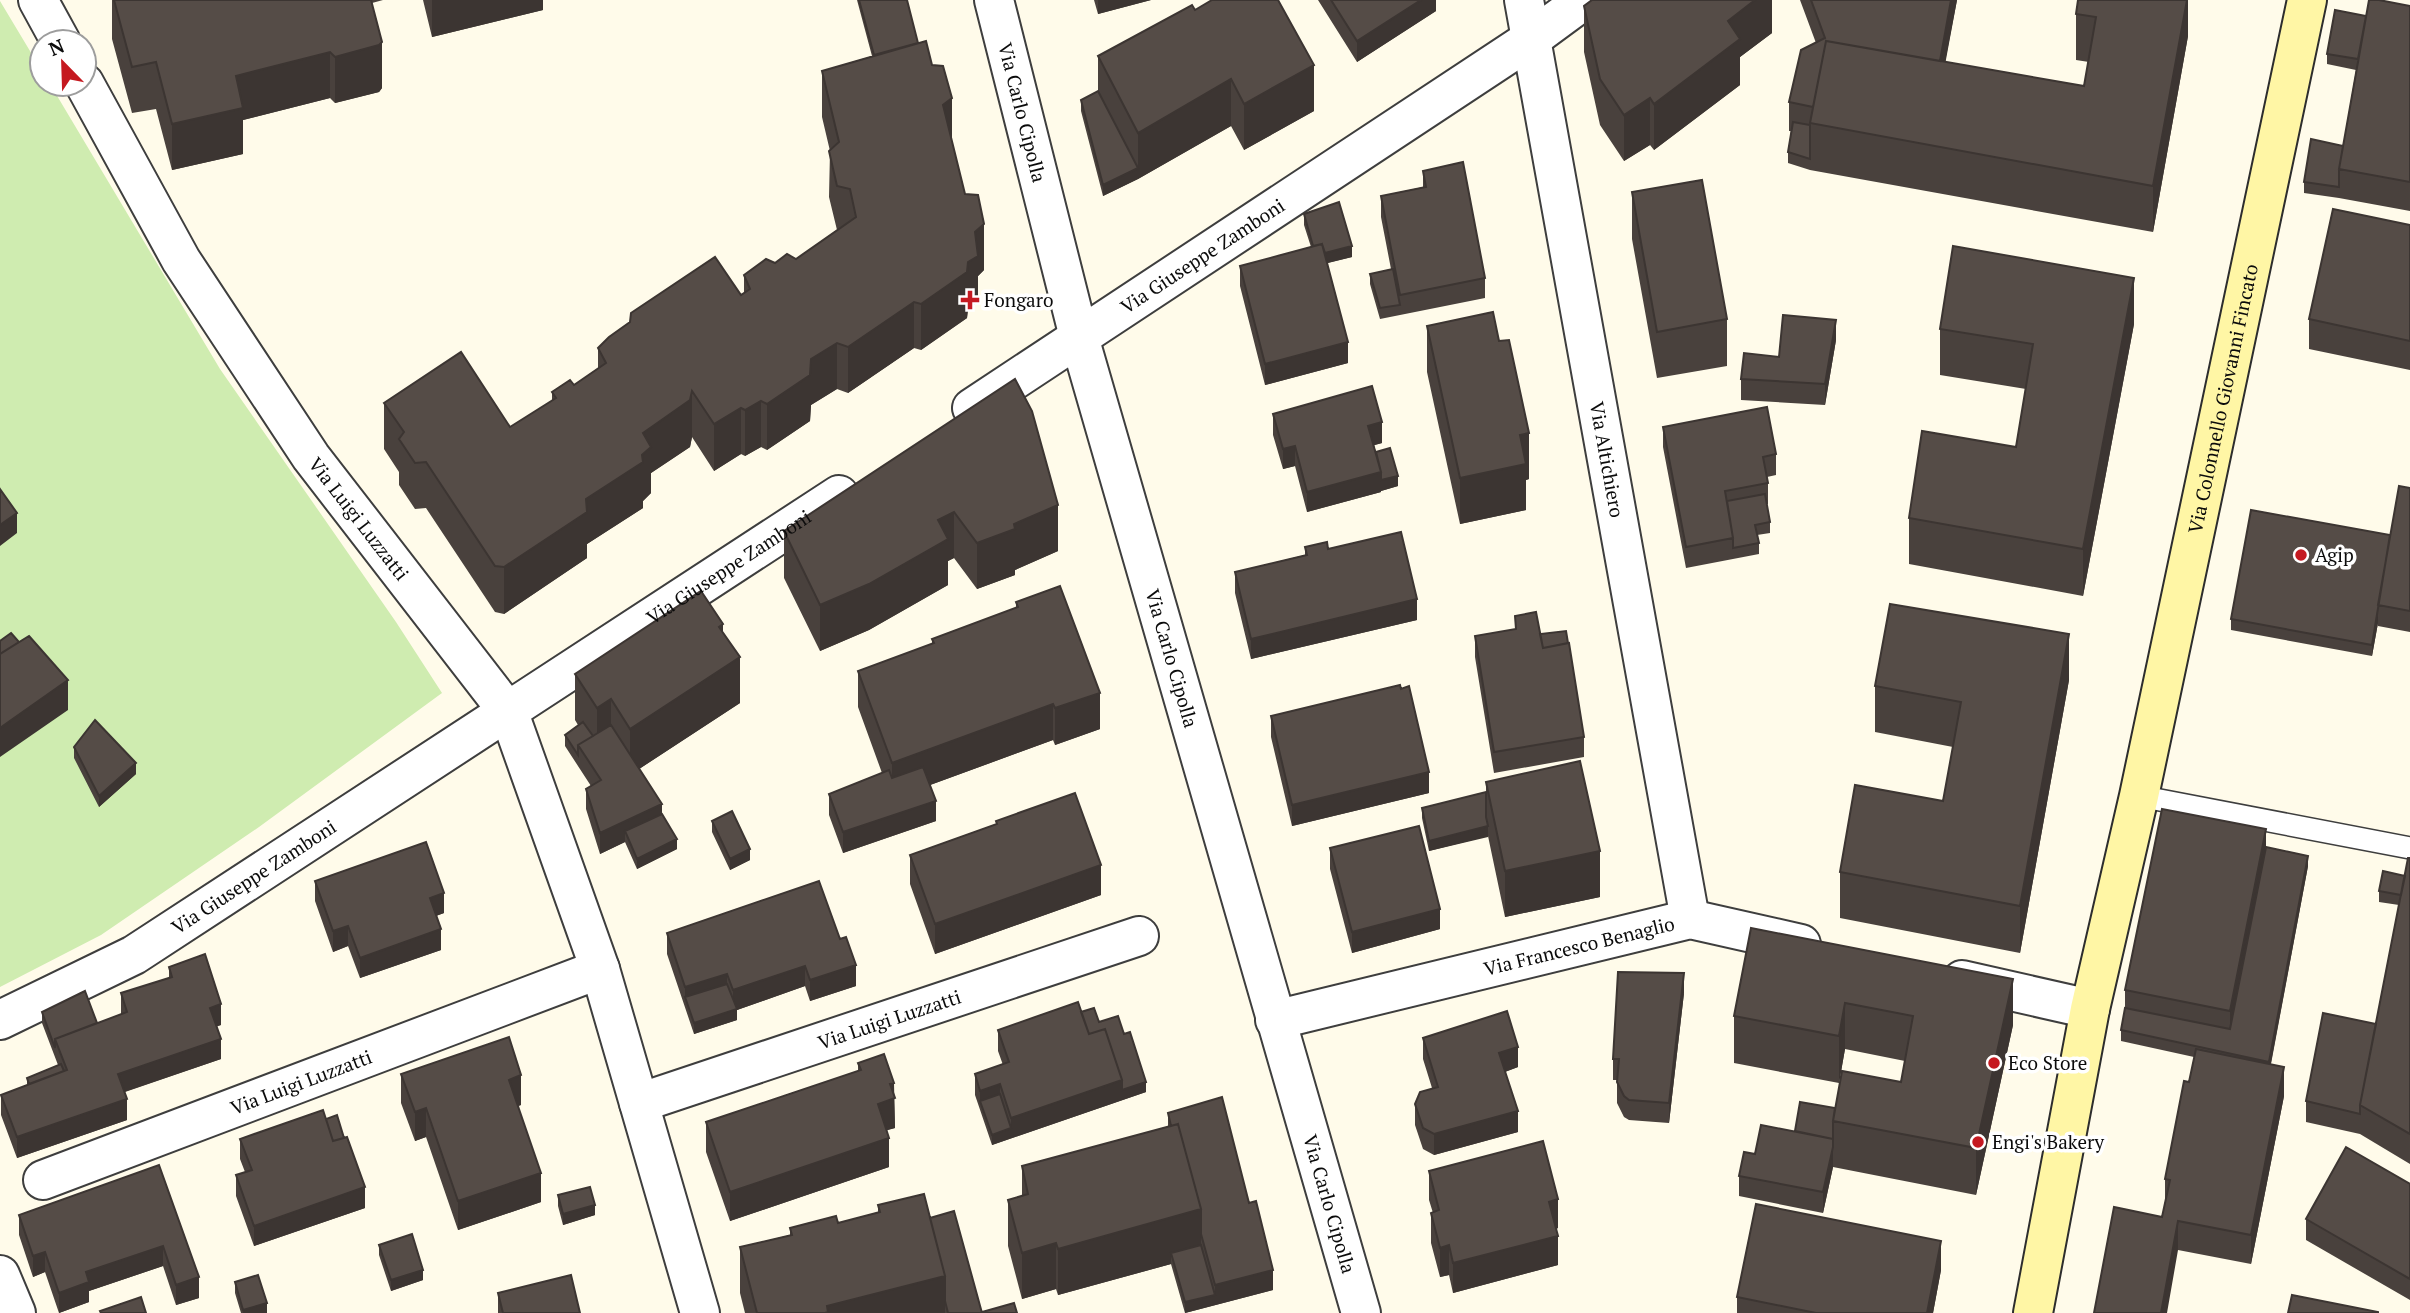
<svg xmlns="http://www.w3.org/2000/svg" width="2410" height="1313" font-family="'PT Serif',serif">
<rect width="100%" height="100%" fill="#fffbea"/>
<path fill="#cfecb0" d="M0 1 42 71V84H50L220 369 396 622 442 693 259 827 101 935 0 987Z"/>
<g fill="none" stroke-linecap="round" stroke-linejoin="round">
<g stroke="#3e3e3e" stroke-width="24">
<path id="service" d="M2139 796 2410 848"/>
</g>
<g stroke="#3e3e3e" stroke-width="42">
<g id="minor">
<path d="M38 0 61 42"/>
<path id="s1" d="M1524 0 1690 919"/>
<path id="s2" d="M84 83 181 260 311 457 509 713 600 969 700 1313"/>
<path id="s3" d="M972 408 1531 39 1584 0"/>
<path d="M1962 980 2090 1009"/>
<path id="s4" d="M0 1020 134 955 839 495"/>
<path id="s5" d="M1275 1020 1690 919 1801 944"/>
<path id="s6" d="M639 1103 1139 936"/>
<path id="s7" d="M43 1180 600 969"/>
<path d="M0 1275 16 1313"/>
</g>
</g>
<g stroke="#3e3e3e" stroke-width="42">
<g id="tertiary">
<path id="s8" d="M994 0 1079 337 1361 1313"/>
</g>
</g>
<g stroke="#2d2d2d" stroke-width="42">
<g id="secondary">
<path id="s9" d="M2033 1313 2090 1009 2139 796 2307 0"/>
</g>
</g>
<use href="#service" stroke="#fff" stroke-width="21"/>
<use href="#minor" stroke="#fff" stroke-width="38"/>
<use href="#tertiary" stroke="#fff" stroke-width="38"/>
<use href="#secondary" stroke="#fff6a5" stroke-width="38"/>
</g>
<path fill="#49413d" d="M112 0H383L372 3 382 88 379 92 335 103 330 98 243 120V154L172 170 156 109 132 113 112 39Z
M423 0H543V10L432 37Z
M857 0H907L918 43 952 141 984 270 978 276V302L968 309 967 318 921 350 914 348 848 393 837 389 811 405 810 421 767 450 761 447 745 456 741 454 714 471 692 437 690 447 651 473V493L643 501V508L587 544V558L504 614 495 612 426 508 415 509 399 485V472L384 449V403L510 427 552 401V392L574 385 598 368V348L741 295 744 293V275L775 263 796 259 837 230 829 197 830 151 822 117V71L872 56Z
M1094 0H1151L1098 14Z
M1318 0H1436V11L1357 62Z
M1772 0V33L1740 57V85L1654 150 1650 145 1624 161 1600 125 1584 52V6Z
M1800 0H1957L1945 62 2084 86 2089 62 2076 60V14L2188 0V36L2153 232 1810 170 1788 163V152L1791 131H1789V102L1816 43Z
M2410 6V211L2339 198 2304 193V182L2343 146 2356 70 2327 64V54L2366 16Z
M1195 10 1314 111 1244 150 1231 126 1138 179 1103 196 1081 111V100L1098 91V56Z
M1423 171 1485 278V298L1380 319 1370 284V274L1391 269 1381 217V196L1423 187Z
M1632 192 1727 319V366L1657 378 1632 239Z
M1304 214 1352 257 1327 263 1348 363 1265 385 1240 286V266L1311 247 1304 225Z
M2410 225V370L2309 349V319Z
M2134 324 2083 596 1909 564V518L2016 447 2026 389 1940 375V329Z
M1427 326 1529 479 1526 480V510L1460 524 1427 372Z
M1836 340 1825 405 1741 400V379Z
M1015 379 1058 551 1015 570V575L977 589 954 558 948 561V585L869 630 820 651 784 578V531Z
M1273 414 1382 443 1374 445 1376 452 1398 486 1381 491V492L1307 512 1295 466 1283 469 1273 435Z
M1663 427 1776 454V475L1767 477 1768 483V504H1766L1770 522V533L1757 535 1759 543V554L1686 568 1663 447Z
M2410 488V632L2378 626V623L2372 656 2231 630V619L2390 535Z
M1305 547 1328 549 1417 620 1251 659 1235 593V572L1305 555Z
M1016 602 1100 729 1055 745 1053 740 930 785 936 821 843 853 829 815V794L882 773 858 707V671L932 644V639L1016 608Z
M1515 616 1540 634 1584 737V757L1494 773 1475 657V636L1515 630Z
M723 633 740 703 639 769 662 814 677 849 637 869 625 842 600 854 586 809V789L591 786 565 746V735L578 725 575 720V674Z
M2069 680 2020 953 1840 918V872L1943 801 1953 747 1875 732V686Z
M1271 716 1429 793 1292 826 1271 737Z
M74 747 136 774 99 807 74 758Z
M1486 782 1600 897 1505 917 1488 836 1429 851 1422 818V808L1486 792Z
M712 821 750 860 730 870 712 832Z
M996 821 1101 895 935 954 910 884V855L996 824Z
M1330 848 1440 929 1352 953 1330 869Z
M2266 848 2308 866 2271 1064 2284 1096 2251 1264 2178 1250 2162 1217 2165 1205V1179L2189 1082 2194 1057 2121 1041V1030L2125 1008V990Z
M2410 858V1164L2360 1134 2306 1122V1101L2376 1024 2399 905 2379 902V891L2405 876Z
M315 881 444 913 436 916 441 950 360 978 348 946 333 952 315 901Z
M819 881 856 986 810 1001 805 986 737 1010V1020L694 1034 667 954V933Z
M1751 928 2013 1025 1976 1195 1833 1167 1823 1213 1739 1196V1176L1755 1154 1835 1108 1901 1082 1905 1061 1845 1049 1839 1083 1734 1063V1016Z
M169 967 221 1025 216 1026 221 1059 125 1092 127 1120 17 1158 1 1115V1095L27 1085V1078L58 1065 42 1023V1012L97 1023 121 1014V993L169 978Z
M1684 993 1669 1123 1629 1120 1624 1117 1617 1103V1080H1613V1059Z
M1081 1012 1099 1022 1146 1092 992 1145 975 1095V1074L1003 1065 998 1051V1030Z
M1423 1038 1518 1067 1505 1072 1518 1132 1434 1155 1423 1149 1415 1125V1104L1432 1088 1423 1059Z
M858 1063 894 1096 895 1128 886 1130 889 1167 730 1221 706 1152V1122L858 1071Z
M401 1074 521 1105 518 1106 541 1202 458 1230 426 1137 415 1141 401 1103Z
M1168 1113 1249 1203 1273 1290 1185 1313 1171 1264 1058 1295 1056 1289 1022 1299 1008 1246V1200L1022 1196V1166L1168 1127Z
M326 1119 365 1208 254 1246 236 1196V1175L245 1172 240 1159V1139Z
M159 1165 199 1298 176 1305 163 1266 89 1291V1302L59 1313 45 1272 33 1277 19 1235V1215Z
M1429 1171 1558 1228 1556 1229 1558 1265 1453 1293 1449 1275 1440 1277 1431 1243V1213H1433L1429 1200Z
M2410 1184V1300L2306 1240V1219Z
M558 1195 595 1215 563 1225 558 1206Z
M878 1205 930 1218 982 1312 1017 1313H745L740 1293V1247L790 1235V1228L838 1223 878 1213Z
M379 1245 423 1280 391 1291 379 1255Z
M1941 1270 1933 1313H1737V1297Z
M235 1282 267 1313H241L235 1293Z
M498 1293 580 1313H498Z"/>
<path fill="#3c3532" d="M432 0H543V10L432 37Z
M1098 0H1151L1098 14Z
M1421 0H1436V11L1357 62V41Z
M1755 0H1772V33L1740 57V85L1654 150V104L1728 21Z
M1951 0H1957L1937 108V78Z
M2187 0H2188V36L2153 232V186Z
M382 42V88L379 92 335 103V57Z
M330 52V98L243 120V154L172 170V124L236 76Z
M1314 65V111L1244 150V104Z
M1231 79V126L1138 179V133Z
M952 98V144L943 105Z
M1650 98V145L1624 161V115Z
M1138 168V179L1103 196V185Z
M984 224V270L978 276V302L968 309 967 318 921 350V304L968 262 975 232Z
M1352 246V257L1316 266V256Z
M2134 278V324L2083 596V549Z
M914 302V348L848 393V347Z
M1836 320V340L1825 405V384Z
M1348 342V363L1265 385V364Z
M837 343V389L811 405 810 421 767 450V404L811 359Z
M692 391V437L690 447 651 473V493L643 501V508L587 544V558L504 614V567L586 499 643 433Z
M761 401V447L745 456V410Z
M741 408V454L714 471V424Z
M1382 422V443L1368 447V426Z
M1529 433V479L1526 480V510L1460 524V478L1520 435Z
M1295 446V466L1283 469V449Z
M1381 472 1398 476V486L1381 491V492L1307 512V492Z
M1058 505V551L1015 570V575L977 589V543L1014 524Z
M954 512V558L948 561V585L869 630 820 651V605L938 520Z
M17 513V533L0 546V525Z
M1417 599V620L1251 659V639Z
M2378 612V623L2372 656V645Z
M723 624V667L740 657V703L630 775V729L719 627Z
M2069 634V680L2020 953V906Z
M68 680V710L0 757V728Z
M1100 693V729L1055 745V708Z
M611 699V745L597 743V708Z
M1053 704V740L892 799V763Z
M136 763V774L99 807V796Z
M1429 772V793L1292 826V805Z
M936 801V821L843 853V832Z
M662 804V824L625 831V842L600 854V833Z
M1488 826V837L1429 851V841Z
M2266 829V858L2230 1040V1011Z
M677 839V849L637 869V859Z
M750 849V860L730 870V859Z
M1600 851V897L1505 917V871Z
M2308 856V866L2269 1073V1062Z
M1101 865V895L935 954V924Z
M444 893V913L430 918V898Z
M1440 909V929L1352 953V932Z
M348 926V946L333 952V931Z
M441 929V950L360 978V958Z
M856 965V986L810 1001V980Z
M805 966V986L737 1010V1020L694 1034V1023L733 1010V990Z
M1684 973V993L1669 1123V1103Z
M727 974V995L685 997V987Z
M2013 979V1025L1976 1195V1148Z
M1845 1003V1049L1839 1083V1036Z
M221 1004V1025L210 1029V1008Z
M221 1039V1059L118 1094V1074Z
M1518 1047V1067L1499 1074V1053Z
M2284 1067V1096L2251 1264V1235Z
M521 1075V1105L509 1109V1080Z
M1122 1080 1146 1082V1092L992 1145V1135L1011 1128V1118Z
M894 1083 895 1128 878 1133V1104L890 1084Z
M1000 1084V1105L980 1101V1111V1091Z
M127 1099V1120L17 1158V1137Z
M426 1108V1137L415 1141V1112Z
M1518 1111V1132L1434 1155V1134Z
M889 1138V1167L730 1221V1192Z
M1833 1147V1167L1823 1213V1192Z
M541 1173V1202L458 1230V1201Z
M365 1187V1208L254 1246V1226Z
M1558 1199V1228L1549 1231V1202Z
M595 1205V1215L563 1225V1214Z
M1201 1209V1255L1171 1253V1264L1058 1295V1249Z
M2178 1221V1250L2167 1313H2161Z
M1558 1236V1265L1453 1293V1263Z
M1941 1241V1270L1933 1313H1927Z
M1056 1243V1289L1022 1299V1253Z
M1449 1245V1275L1440 1277V1248Z
M163 1246V1266L89 1291V1302L59 1313V1293L86 1272Z
M45 1252V1272L33 1277V1256Z
M423 1270V1280L391 1291V1280Z
M1273 1270V1290L1185 1313V1302L1215 1295V1285Z
M945 1276V1313H825L827 1306Z
M199 1277V1298L176 1305V1285Z
M267 1303V1313H243V1310Z"/>
<path fill="#554c47" stroke="#3c3532" stroke-width="2" d="M114 0H371L382 42 379 45 335 57 330 52 236 76 243 108 172 124 156 62 132 67Z
M859 0H907L918 43 874 55Z
M1212 0H1278L1314 65 1244 104 1231 79 1138 133 1098 56 1192 5 1195 10Z
M1331 0H1421L1357 41Z
M1592 0H1755L1728 21 1740 39 1654 104 1650 98 1624 115 1600 79 1584 6Z
M1811 0H1951L1940 61 1826 41 1813 107 1789 102 1801 50 1825 38Z
M2078 0H2187L2153 186 1810 123 1826 41 2084 86 2096 17 2076 14Z
M2369 0H2379L2410 6V182L2339 169Z
M2335 10 2366 16 2358 59 2327 54Z
M926 41 932 65 943 66 952 98 943 105 965 194 978 195 984 224 975 232 978 256 968 262 967 272 921 304 914 302 848 347 837 343 811 359 810 375 767 404 761 401 745 410 741 408 714 424 692 391 690 400 643 433 651 447 642 455 643 462 586 499 587 512 504 567 495 566 426 462 415 463 399 439 404 432 384 403 461 352 510 427 556 398 552 392 570 380 574 385 606 363 598 348 609 337 630 322 631 313 715 257 741 295 750 289 744 275 766 259 775 263 787 254 796 259 856 217 850 189 837 186 829 151 839 142 822 71Z
M1098 91 1138 168 1103 185 1081 100Z
M1793 122 1810 125V159L1788 152Z
M2311 139 2343 146 2339 169V187L2304 182Z
M1463 162 1485 278 1400 295 1381 196 1426 187 1423 171Z
M1702 180 1727 319 1657 332 1632 192Z
M1339 202 1352 246 1325 253 1322 244 1313 246 1304 214Z
M2333 209 2410 225V341L2309 319Z
M1322 244 1348 342 1265 364 1240 266Z
M1953 246 2134 278 2083 549 1909 518 1922 431 2016 447 2033 344 1940 329Z
M1393 269 1400 305 1380 308 1370 274Z
M1493 312 1499 341 1509 340 1529 433 1520 435 1526 464 1460 478 1427 326Z
M1783 315 1836 320 1825 384 1741 379 1744 353 1779 357Z
M1015 379 1032 411 1058 505 1014 524 1015 529 977 543 954 512 938 520 948 539 869 584 820 605 784 531Z
M1372 386 1382 422 1368 426 1381 472 1307 492 1295 446 1283 449 1273 414Z
M1767 407 1776 454 1763 457 1768 483 1725 491 1733 538 1686 547 1663 427Z
M1390 448 1398 476 1381 480V472L1376 452Z
M2399 486 2410 488V611L2378 605Z
M0 489 17 513 0 525Z
M1765 494 1770 522 1755 525 1759 543 1733 548V538L1727 501Z
M2251 510 2390 535 2372 645 2231 619Z
M1401 532 1417 599 1251 639 1235 572 1307 555 1305 547 1327 542 1328 549Z
M1060 586 1100 693 1055 708 1053 704 892 763 858 671 934 643 932 639 1018 607 1016 602Z
M701 591 723 624 719 627 740 657 630 729 611 699 597 708 575 674Z
M1890 604 2069 634 2020 906 1840 872 1855 785 1943 801 1961 702 1875 686Z
M1536 612 1543 648 1569 643 1584 737 1494 752 1475 636 1516 629 1515 616Z
M1566 631 1568 643 1543 648 1540 634Z
M11 633 19 642 0 654V641Z
M29 636 68 680 0 728V654Z
M1400 685 1401 689 1409 686 1429 772 1292 805 1271 716Z
M95 720 136 763 99 796 74 747Z
M583 722 593 736 578 745V755L565 735Z
M611 725 662 804 600 833 586 789 601 780 578 745Z
M1580 761 1600 851 1505 871 1486 782Z
M923 767 936 801 843 832 829 794 889 770 892 778Z
M1486 792V817L1488 826 1429 841 1422 808Z
M1075 793 1101 865 935 924 910 855 997 824 996 821Z
M2162 809 2266 829 2230 1011 2125 990Z
M732 811 750 849 730 859 712 821Z
M662 814 677 839 637 859 625 831Z
M1419 826 1440 909 1352 932 1330 848Z
M426 842 444 893 430 898 441 929 360 958 348 926 333 931 315 881Z
M2266 847 2308 856 2269 1062 2121 1030 2125 1008 2230 1029Z
M2408 858H2410V1134L2360 1105Z
M2383 871 2405 876 2401 895 2379 891Z
M819 881 840 939 846 937 856 965 810 980 805 966 733 990 727 974 685 987 667 933Z
M1751 928 2013 979 1976 1148 1833 1121 1842 1071 1901 1082 1913 1016 1845 1003 1839 1036 1734 1016Z
M205 954 221 1004 210 1008 221 1039 118 1074 127 1099 17 1137 1 1095 67 1070 55 1039 127 1012 121 993 172 977 169 967Z
M1618 972 1684 973 1669 1103 1629 1100 1624 1096 1617 1082 1619 1059H1613Z
M727 984 737 1009 694 1023 685 997Z
M85 991 97 1023 55 1039V1048L42 1012Z
M1078 1002 1089 1034 1105 1029 1122 1080 1011 1118 1000 1084 980 1091 975 1074 1009 1062 998 1030Z
M1094 1008 1099 1022 1118 1016 1124 1034 1130 1032 1146 1082 1122 1090V1080L1105 1029 1089 1034 1081 1012Z
M1507 1011 1518 1047 1499 1053 1518 1111 1434 1134 1423 1128 1415 1104 1420 1092 1438 1087 1423 1038Z
M2323 1013 2376 1024 2360 1105V1114L2306 1101Z
M509 1037 521 1075 509 1080 541 1173 458 1201 426 1108 415 1112 401 1074Z
M2196 1049 2284 1067 2251 1235 2178 1221 2161 1313H2094L2114 1207 2162 1217 2170 1180 2165 1179 2184 1081 2189 1082Z
M884 1054 894 1083 890 1084 895 1098 878 1104 889 1138 730 1192 706 1122 861 1070 858 1063Z
M61 1064 64 1071 29 1084 27 1078Z
M1000 1094 1011 1128 992 1135 980 1101Z
M1222 1097 1249 1203 1256 1201 1273 1270 1215 1285 1201 1234V1209L1178 1124 1171 1126 1168 1113Z
M1800 1102 1835 1108 1833 1121V1139L1795 1131Z
M323 1110 333 1141 347 1137 365 1187 254 1226 236 1175 252 1170 240 1139Z
M337 1115 344 1138 333 1141 326 1119Z
M1178 1124 1201 1209 1058 1249 1056 1243 1022 1253 1008 1200 1028 1194 1022 1166Z
M1761 1125 1833 1139V1147L1823 1192 1739 1176 1744 1152 1755 1154Z
M1543 1141 1558 1199 1549 1202 1558 1236 1453 1263 1449 1245 1440 1248 1431 1213 1439 1210 1429 1171Z
M2346 1147 2410 1184V1279L2306 1219Z
M159 1165 199 1277 176 1285 163 1246 86 1272 89 1282 59 1293 45 1252 33 1256 19 1215Z
M590 1187 595 1205 563 1214 558 1195Z
M924 1194 945 1276 827 1306 828 1312 825 1313H757L740 1247 792 1235 790 1228 836 1216 838 1223 880 1212 878 1205Z
M1756 1204 1941 1241 1927 1313H1816L1737 1297Z
M954 1211 982 1313H948L945 1301V1276L930 1218Z
M412 1234 423 1270 391 1280 379 1245Z
M1201 1245 1215 1295 1185 1302 1171 1253Z
M258 1275 267 1303 243 1310 235 1282Z
M571 1275 580 1313H503L498 1293Z
M2292 1295 2378 1312V1313H2288Z
M141 1297 146 1313H101L100 1311Z
M1014 1303 1017 1313H982V1312Z"/>
<g fill="#c51920" stroke="#fff" stroke-width="2.5">
<path d="M966.5 289.5h7v7h7v7h-7v7h-7v-7h-7v-7h7z"/>
<circle cx="2301" cy="555" r="7"/>
<circle cx="1994" cy="1063" r="7"/>
<circle cx="1978" cy="1142" r="7"/>
</g>
<g text-anchor="middle" stroke-width="7" stroke-linejoin="round" paint-order="stroke">
<g font-size="19" fill="#0b0b0b" stroke="#fff">
<text dy="7" stroke="none"><textPath href="#s8" startOffset="116">Via Carlo Cipolla</textPath></text>
<text dy="7" stroke="none"><textPath href="#s3" startOffset="276">Via Giuseppe Zamboni</textPath></text>
<text dy="7" stroke="none"><textPath href="#s9" startOffset="934">Via Colonnello Giovanni Fincato</textPath></text>
<text dy="7" stroke="none"><textPath href="#s1" startOffset="467">Via Altichiero</textPath></text>
<text dy="7" stroke="none"><textPath href="#s2" startOffset="516">Via Luigi Luzzatti</textPath></text>
<text dy="7" stroke="none"><textPath href="#s4" startOffset="859">Via Giuseppe Zamboni</textPath></text>
<text dy="7" stroke="none"><textPath href="#s8" startOffset="682">Via Carlo Cipolla</textPath></text>
<text dy="7" stroke="none"><textPath href="#s4" startOffset="292">Via Giuseppe Zamboni</textPath></text>
<text dy="7" stroke="none"><textPath href="#s5" startOffset="313">Via Francesco Benaglio</textPath></text>
<text dy="7" stroke="none"><textPath href="#s6" startOffset="264">Via Luigi Luzzatti</textPath></text>
<text dy="7" stroke="none"><textPath href="#s7" startOffset="276">Via Luigi Luzzatti</textPath></text>
<text dy="7" stroke="none"><textPath href="#s8" startOffset="1250">Via Carlo Cipolla</textPath></text>
</g>
<g font-size="19" fill="#0b0b0b" stroke="#fff" text-anchor="start">
<text x="984" y="307">Fongaro</text>
<text x="2315" y="562">Agip</text>
<text x="2008" y="1070">Eco Store</text>
<text x="1992" y="1149">Engi's Bakery</text>
</g>
</g>
<g transform="translate(63 63) rotate(337)"><circle r="33" fill="#ffffff" stroke="#9d9d9d" stroke-width="2"/>
<path d="M0-5L12 26L0 18L-12 26Z" fill="#c51920"/>
<text y="-10" font-size="19" font-weight="bold" text-anchor="middle" fill="#0b0b0b">N</text>
</g>
</svg>
